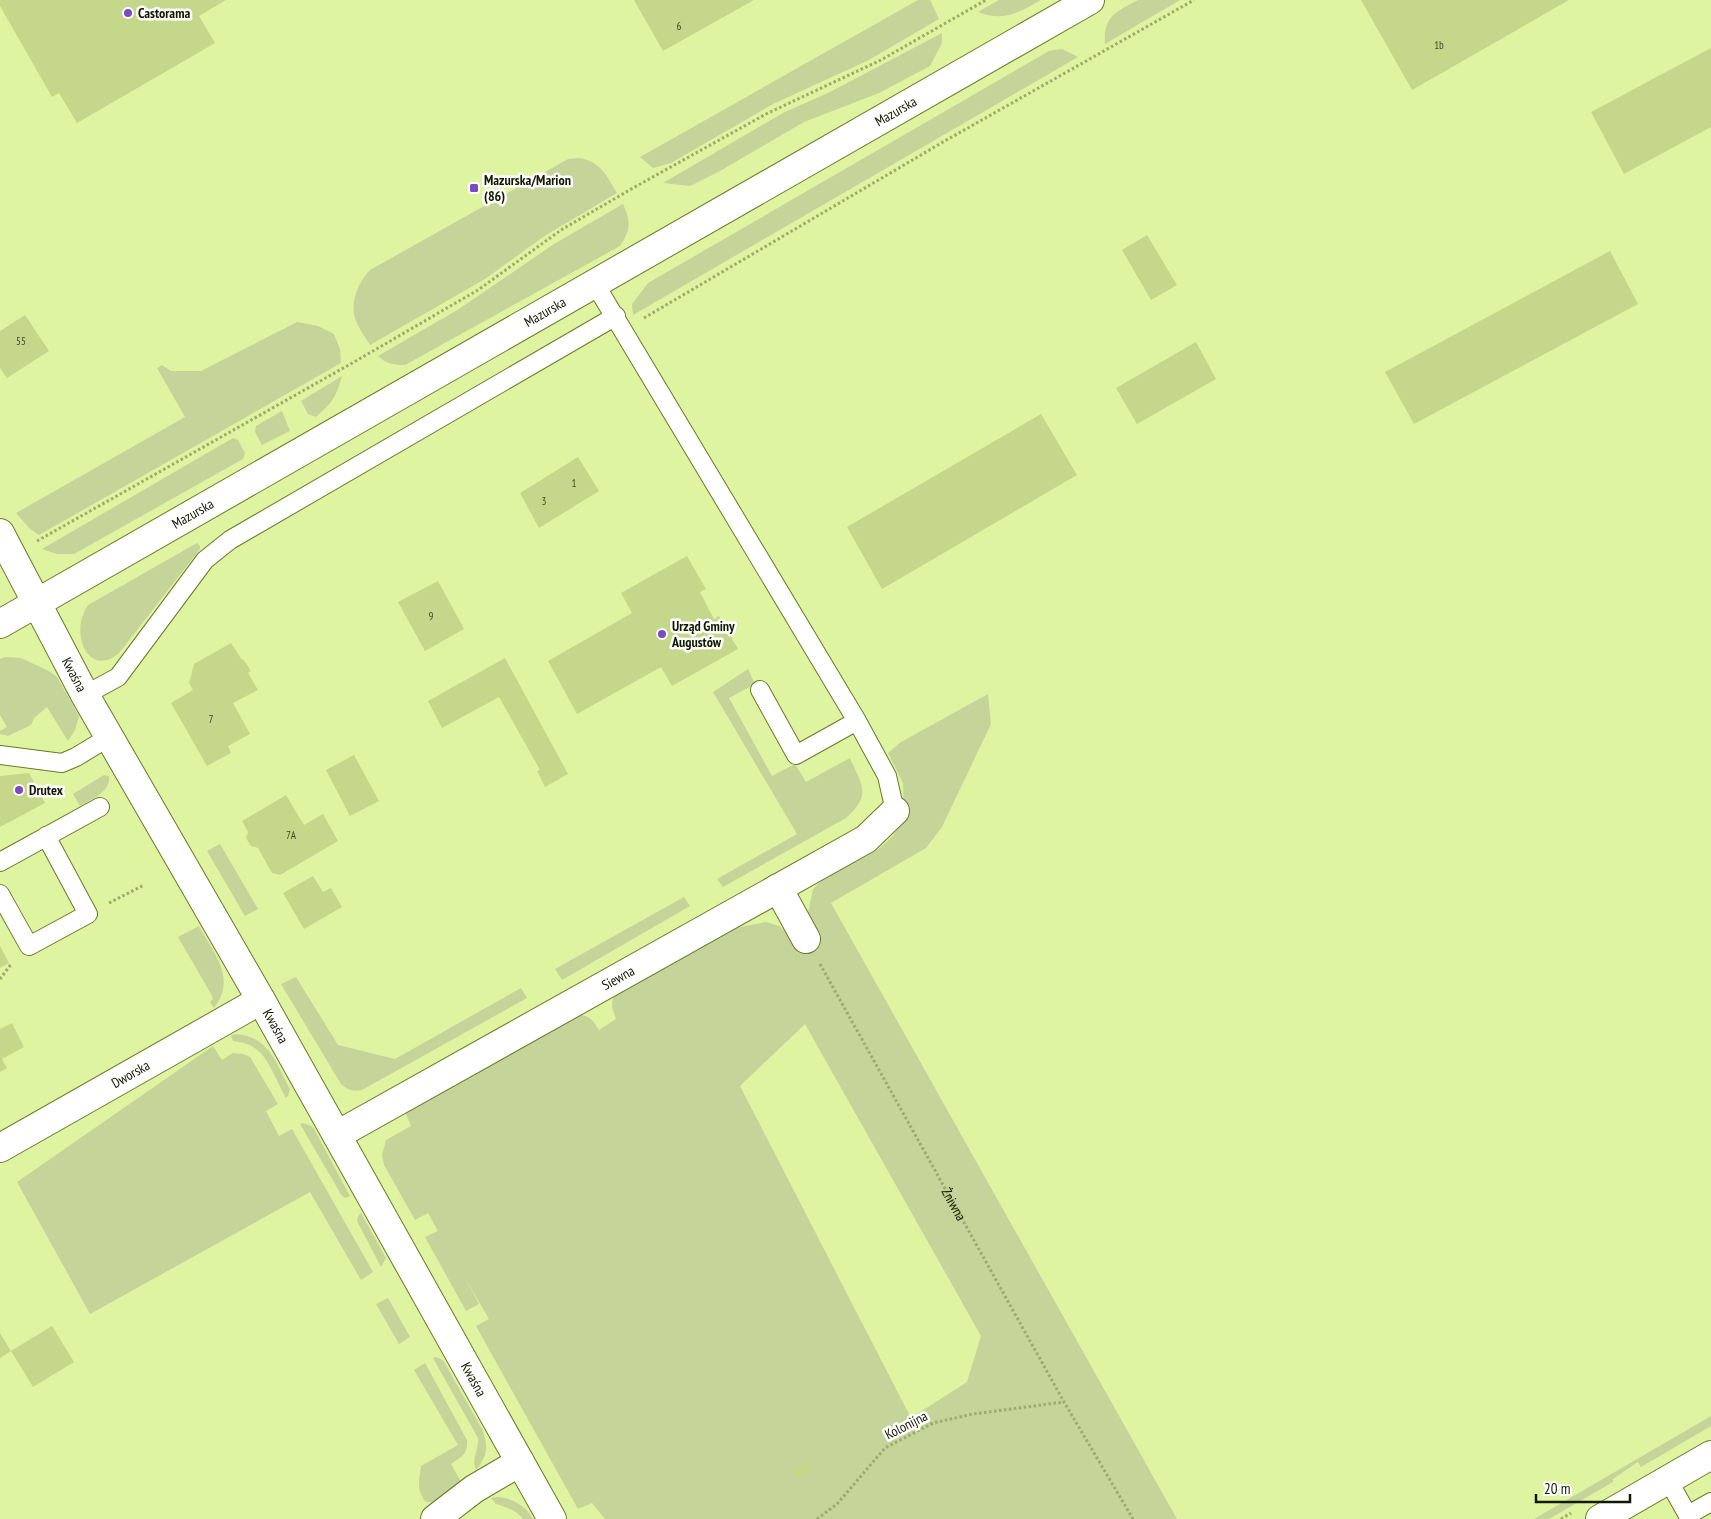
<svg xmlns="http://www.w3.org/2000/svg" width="1711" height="1519" font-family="'PT Sans Narrow',sans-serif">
<rect width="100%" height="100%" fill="#dff4a0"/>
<path fill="#c5d499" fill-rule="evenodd" d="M918 0H930L939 19 867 61 773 104 671 163 653 168 640 157Z
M999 0H1041C1018 13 1004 22 978 12Z
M1138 0H1180L1105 44C1103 16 1116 12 1138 0Z
M942 33V43L930 66 879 93 804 122 720 171 690 186 663 183 783 113 830 92Z
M1062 49 1078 57 633 315 632 304 648 283 1049 51Z
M580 158C602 163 606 175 617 193L546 235 485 279 370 345C366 338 359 329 356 321 349 303 358 283 370 270L568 159Z
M623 204C631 222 631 229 620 246L405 365C394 365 386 364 378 356L459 309 554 244Z
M297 322 318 326 334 334 340 349 341 363 39 535 30 529 16 513 185 417 157 368 162 365 171 371H201Z
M342 376C336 397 333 402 316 417L308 414 301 401Z
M282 411 290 431 262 445 255 432 256 426Z
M233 438 238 440 245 453 243 459 74 554H57L42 549Z
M197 543 200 546V549L120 652C90 680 68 634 88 605Z
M5 657 21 658 49 671 57 677 79 716 75 730 68 741 47 707 34 718 31 725 8 736 0 734V731L7 727 0 715V659Z
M748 669 755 684 729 698 772 776 795 764 806 782 850 758C862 786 872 795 846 818L723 887 717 879 797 834 713 692Z
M988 694 991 724 942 827 926 848 831 903 1177 1519H605L592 1503 578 1509 476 1326 489 1319 465 1278 479 1304 466 1311 425 1237 438 1231 428 1213 415 1220 384 1165 382 1155 386 1140 411 1126 405 1112 580 1015C591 1016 593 1021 599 1030L616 1019 612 1007 613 997 740 927 766 922 779 926 786 932 795 948 820 933 808 913 813 889 825 877 880 848 893 836 904 817 903 783 888 753 901 742ZM805 1024 981 1336 967 1382 911 1418 740 1086Z
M104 775 109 776C111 792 92 799 80 806L73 794Z
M220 844 258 909 245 916 207 851Z
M684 897 690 906 562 980 555 969Z
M199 926C214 954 237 978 214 1008L210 1002 213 999 211 994 178 937Z
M296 977 338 1045 395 1059 521 988 527 998 362 1090C353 1092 348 1090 341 1084L281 984Z
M235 1034C269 1036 276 1063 290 1089L288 1096 286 1098C278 1084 268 1057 256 1049 250 1044 241 1042 233 1041L231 1036Z
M213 1046 222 1060 233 1053 243 1054 250 1057 278 1104 266 1111 279 1136 292 1129 373 1272 361 1280 310 1192 90 1314 17 1182Z
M304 1123 313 1127 350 1196 346 1198 342 1196 300 1124Z
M361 1213 386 1258 381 1267 357 1221 358 1216Z
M388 1298 410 1337 399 1344 376 1304Z
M436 1357 443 1360 482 1429C489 1447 487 1456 476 1470 471 1459 479 1450 478 1438L433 1358Z
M425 1363 467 1440C468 1454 462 1457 451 1464L461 1482 440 1503 426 1502C416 1490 419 1481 421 1466L458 1445 414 1370Z
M1711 1416V1426L1641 1467 1638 1462 1613 1479V1482L1549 1519H1534Z
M497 1497C513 1498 526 1506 533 1519H523C516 1510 506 1507 496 1504L491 1498Z"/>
<path fill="#c4d78a" d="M0 0H226L199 16 215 43 77 123 59 93 52 97 0 6Z
M634 0H754L663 51Z
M1361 0H1569L1412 90Z
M1711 48V127L1624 174 1591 112Z
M1147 235 1177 285 1151 300 1122 250Z
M1610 251 1638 304 1414 424 1385 372Z
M25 315 49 351 7 378 0 368V331Z
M1196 342 1216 379 1137 424 1116 388Z
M1041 414 1077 475 882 589 847 527Z
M578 457 599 491 539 528 520 493Z
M687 556 706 589 700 592 714 619 719 616 738 649 672 686 661 667 577 714 548 661 632 613 621 593Z
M438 581 464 629 425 651 398 602Z
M231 643 242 660 243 659 251 671 248 673 258 690 233 703 250 734 228 746 231 753 207 766 171 703 193 690 189 683 194 664Z
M505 658 568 774 545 787 537 771 540 770 499 697 442 728 428 701Z
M354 755 379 801 350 816 326 770Z
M29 773 45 803 0 827V776Z
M286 795 304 825 323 814 338 841 280 875 272 873 258 848 251 846 246 838 248 832 242 821Z
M313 876 323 892 331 888 342 907 304 929 283 893Z
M0 946 9 963 0 968Z
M12 1023 24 1047 2 1059 7 1068 0 1072V1029Z
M52 1326 74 1362 33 1387 11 1351Z
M0 1333 11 1351 0 1358Z
M808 1461 813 1471 796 1480 791 1470Z"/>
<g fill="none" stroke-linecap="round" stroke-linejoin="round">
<g stroke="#697a26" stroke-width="20">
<path id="service" d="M595 284 857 721 796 755 760 690
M85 695 118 677 205 560 230 540 616 316
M857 721 887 776 895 811
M0 755 62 763 76 757 109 737
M0 862 100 807
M0 894 29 946 88 914 46 836
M1668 1480 1690 1519
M1688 1515 1711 1502"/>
</g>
<g stroke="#697a26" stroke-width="30">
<g id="minor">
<path id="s2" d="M0 533 85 695 261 1000 552 1519"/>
<path d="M778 888 806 939"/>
<path id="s3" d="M337 1135 866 839 895 811"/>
<path id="s4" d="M0 1148 261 1000"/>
<path d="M435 1519 474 1489 520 1462"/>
<path d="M1600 1519 1711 1455"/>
</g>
</g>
<g stroke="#697a26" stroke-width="30">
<g id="secondary">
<path id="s5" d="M0 624 1090 0"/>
</g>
</g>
<g stroke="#9bab6b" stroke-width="3" stroke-dasharray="2.5 2.5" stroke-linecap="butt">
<path d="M644 318 943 142 1194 0"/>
<path d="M37 541 354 362 478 290 561 230 633 188 766 114 881 60 986 0"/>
<path d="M109 903 144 885"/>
<path id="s1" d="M820 964 1064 1402 1133 1519"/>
<path d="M0 979 12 963"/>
<path d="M817 1519 837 1504 885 1448 933 1423 973 1414 1064 1402"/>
<path d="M1561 1519 1571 1513"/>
</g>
<use href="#service" stroke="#fff" stroke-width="18"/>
<use href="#minor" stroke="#fff" stroke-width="28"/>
<use href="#secondary" stroke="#fff" stroke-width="28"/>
</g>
<g fill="#7d4ac2" stroke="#fff" stroke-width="2">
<circle cx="128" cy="13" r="5"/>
<rect x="469" y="183" width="10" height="10" rx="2.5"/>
<circle cx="662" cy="634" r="5"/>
<circle cx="19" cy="790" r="5"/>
</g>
<g text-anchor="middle" stroke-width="5" stroke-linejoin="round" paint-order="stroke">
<g font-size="11" fill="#3f4822">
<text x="679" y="30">6</text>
<text x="1439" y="49">1b</text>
<text x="21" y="345">55</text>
<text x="574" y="487">1</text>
<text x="544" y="505">3</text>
<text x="431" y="620">9</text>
<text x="211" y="723">7</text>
<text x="291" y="839">7A</text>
</g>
<g font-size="14" font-weight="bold" fill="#131900" stroke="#fff" text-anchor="start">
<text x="138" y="18">Castorama</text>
<text x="484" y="185">Mazurska/Marion<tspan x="484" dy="16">(86)</tspan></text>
<text x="672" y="631">Urząd Gminy<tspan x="672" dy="16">Augustów</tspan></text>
<text x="29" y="795">Drutex</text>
</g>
<g font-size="14" fill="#131900" stroke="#fff">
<text dy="5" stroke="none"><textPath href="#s5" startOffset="1032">Mazurska</textPath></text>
<text dy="5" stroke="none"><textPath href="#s5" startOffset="628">Mazurska</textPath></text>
<text dy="5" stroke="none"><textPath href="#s5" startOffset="222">Mazurska</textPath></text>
<text dy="5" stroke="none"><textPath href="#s2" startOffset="160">Kwaśna</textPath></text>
<text dy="5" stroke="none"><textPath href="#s3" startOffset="322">Siewna</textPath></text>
<text dy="5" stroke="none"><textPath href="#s2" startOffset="565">Kwaśna</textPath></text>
<text dy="5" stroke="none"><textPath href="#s4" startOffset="150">Dworska</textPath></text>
<text dy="5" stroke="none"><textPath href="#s1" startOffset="275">Żniwna</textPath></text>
<text dy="5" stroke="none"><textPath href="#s2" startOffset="970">Kwaśna</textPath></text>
<text transform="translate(906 1425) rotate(-27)" y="5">Kolonijna</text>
</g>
</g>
<path d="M1536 1494v8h94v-8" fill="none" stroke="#131900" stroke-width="2.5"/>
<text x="1544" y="1494" font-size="15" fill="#131900" stroke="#ffffff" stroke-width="4" paint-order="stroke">20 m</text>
</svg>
